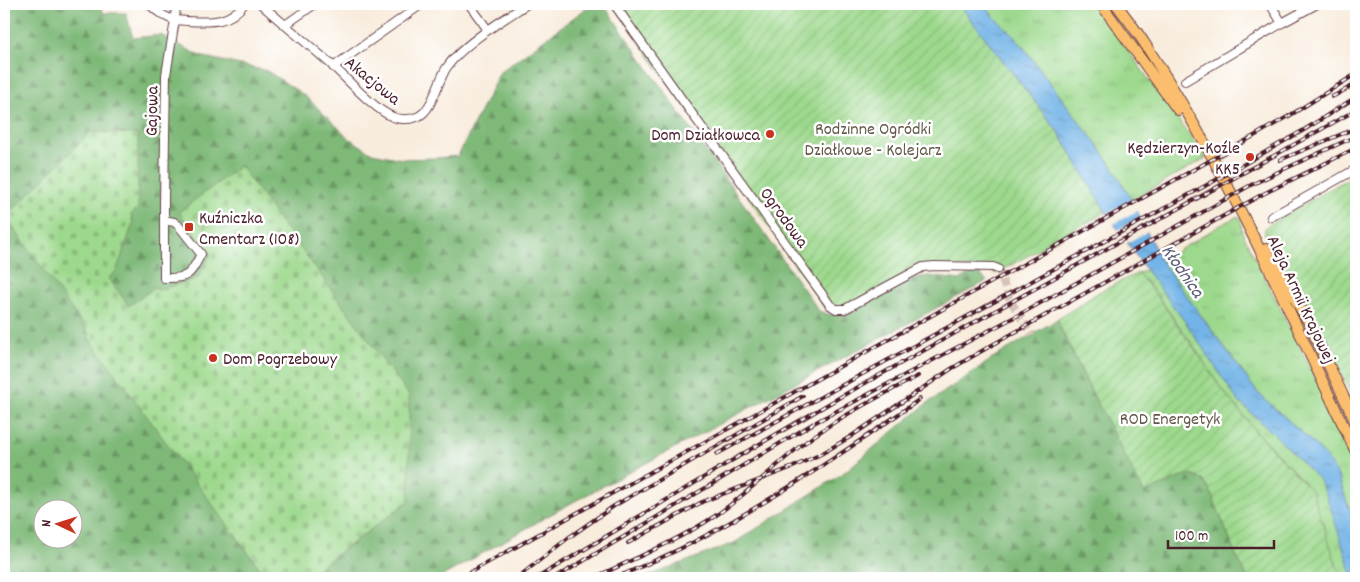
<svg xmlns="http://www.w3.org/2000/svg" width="1360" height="582" font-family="Dekko,sans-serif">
<defs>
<pattern id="grass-tufts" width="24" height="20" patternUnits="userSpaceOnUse" patternTransform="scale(1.25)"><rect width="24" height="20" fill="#9dd98d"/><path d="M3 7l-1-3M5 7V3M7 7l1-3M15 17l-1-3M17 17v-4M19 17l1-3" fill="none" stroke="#89ba7a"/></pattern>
<pattern id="forest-firs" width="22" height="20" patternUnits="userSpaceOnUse" patternTransform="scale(1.25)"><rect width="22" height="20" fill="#7eb978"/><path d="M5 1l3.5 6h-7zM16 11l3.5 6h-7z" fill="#699663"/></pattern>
<pattern id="cemetery-stones" width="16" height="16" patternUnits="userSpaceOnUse" patternTransform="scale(1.25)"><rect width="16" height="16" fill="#9dd98d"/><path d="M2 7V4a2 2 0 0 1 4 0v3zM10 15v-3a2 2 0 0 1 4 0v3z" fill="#89ba7a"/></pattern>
<pattern id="garden-furrows" width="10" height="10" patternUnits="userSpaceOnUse" patternTransform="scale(1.25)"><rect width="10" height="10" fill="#9dd98d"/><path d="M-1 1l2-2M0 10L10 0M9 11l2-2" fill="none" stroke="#89ba7a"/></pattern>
<pattern id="water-ripples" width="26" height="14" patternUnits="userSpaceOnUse" patternTransform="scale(1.25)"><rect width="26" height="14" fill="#72b4e7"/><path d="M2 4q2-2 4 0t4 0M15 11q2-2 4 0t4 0" fill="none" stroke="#6092bb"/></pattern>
</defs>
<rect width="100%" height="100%" fill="#fff"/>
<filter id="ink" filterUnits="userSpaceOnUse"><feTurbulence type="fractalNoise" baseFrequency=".02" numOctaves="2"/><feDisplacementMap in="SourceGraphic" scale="10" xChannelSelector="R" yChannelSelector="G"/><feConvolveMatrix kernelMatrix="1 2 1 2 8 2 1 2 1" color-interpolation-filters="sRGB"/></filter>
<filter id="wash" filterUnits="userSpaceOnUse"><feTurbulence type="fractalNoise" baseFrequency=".0096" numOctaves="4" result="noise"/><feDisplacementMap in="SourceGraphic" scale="20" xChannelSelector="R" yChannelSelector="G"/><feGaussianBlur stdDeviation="1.12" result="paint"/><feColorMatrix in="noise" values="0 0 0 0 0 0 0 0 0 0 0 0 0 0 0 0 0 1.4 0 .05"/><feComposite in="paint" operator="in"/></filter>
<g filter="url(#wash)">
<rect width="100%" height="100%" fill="#f8ecdc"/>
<path fill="url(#grass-tufts)" stroke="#747c5c" d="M984 4H1094L1206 158 1132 200 1107 158 1023 47 1009 31 993 16Z
M1238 216 1241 221 1242 232 1356 460V527L1337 474 1326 457 1314 444 1257 392 1161 261 1219 226Z
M1146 270 1210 354 1313 469 1326 494 1348 555 1353 578H1340L1320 515 1303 481 1256 431 1234 405 1215 379 1190 341 1154 291 1138 273Z"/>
<path fill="url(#forest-firs)" stroke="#646c52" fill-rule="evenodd" d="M4 4H101L103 13H126L133 38 161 35 200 56 267 71 304 95 350 139 372 153 402 159 436 158 458 156 500 72 592 4H603L819 311C831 316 838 316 850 313L915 278 929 276 960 280 970 274H979L987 281 562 508 439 578H305L409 501 211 254 198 278 159 290 154 288 129 306 108 278 131 215 138 135 94 132 90 335 89 337 267 578H4ZM42 510H72V540H42Z
M1058 319 1060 327C1077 363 1095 399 1114 434 1124 454 1136 473 1144 493L1188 474 1202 479 1210 490 1236 555 1248 578H643L734 543 842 474 925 405 998 355Z"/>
<path fill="url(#cemetery-stones)" stroke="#747c5c" d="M91 132 138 134V208L131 215 133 223 116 272 108 278 129 306 154 288 159 290 198 278 211 254 179 212 240 166 409 395V501L305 578H267L88 337 90 335 6 217Z"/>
<path fill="url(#garden-furrows)" stroke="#747c5c" d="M613 4H961L966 13 1059 133 1106 212 995 274 989 269 922 266 852 304 831 310 822 305 747 195Z
M1356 174V405L1305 299 1265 235C1264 229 1265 227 1271 223Z
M1138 273 1155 293 1199 355 1218 384 1258 434 1312 491 1338 569 1340 578H1248L1236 555 1210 490 1202 479 1188 474 1144 493 1094 396 1060 327 1058 319 1099 292Z"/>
<path fill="url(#water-ripples)" stroke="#5e6a89" d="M961 4H984L993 16 1009 31 1023 47 1107 158 1132 200 1161 261 1257 392 1314 444 1326 457 1337 474 1356 527V578H1353L1326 494 1319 480 1270 430 1238 401 1186 323 1146 270 1106 212 1059 133 966 13Z"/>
<path fill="#f8ecdc" d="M1135 198 1140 209 1112 225 1105 215Z
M1143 216 1150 230 1125 244 1116 231Z"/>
</g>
<g filter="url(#ink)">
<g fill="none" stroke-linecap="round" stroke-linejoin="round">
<path stroke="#d5c3b9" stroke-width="8" stroke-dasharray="8 4" stroke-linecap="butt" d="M998 269 1009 298 1032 336"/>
<g stroke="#643e46" stroke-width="10">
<path id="minor" d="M149 4C156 11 165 18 175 20 179 21 183 20 187 21 210 22 229 24 244 4
M261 4C285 26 311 46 335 68 349 81 376 111 393 117 400 120 412 120 419 116 433 109 438 80 447 67 463 44 503 20 527 4
M469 4 488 30
M614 4 683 101 830 305 836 309H845L923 267 934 266 993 267 998 269
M1270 4 1282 23
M285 25 315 4
M333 67 422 4
M1185 81 1282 23 1317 4
M1271 217 1356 169
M164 220 174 222 178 225 201 254C190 275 189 279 164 278V201L166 75 175 20 176 4"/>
</g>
<g stroke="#643e46" stroke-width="12">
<path id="major" d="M1101 4 1178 110
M1116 4C1126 17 1136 30 1145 44 1229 172 1290 314 1356 452
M1266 249 1308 321 1356 423"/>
</g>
<use href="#minor" stroke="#fff" stroke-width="8"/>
<use href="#major" stroke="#fabe6e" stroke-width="10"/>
<g stroke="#4a1f2b" stroke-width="4">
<path id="rail" d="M1332 97 1356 84
M1280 160 1356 128
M717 454 1225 175 1304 130 1356 97
M628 543 702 502 793 467 821 454 850 437 951 369 992 345 1263 194 1356 148
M460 578 1254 136 1289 116 1356 74
M517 578 568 538 614 506 803 396
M537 578 751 449 842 396 1356 110
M555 578 814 423 1026 311 1251 185 1278 172 1356 136
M593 578C634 559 677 541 715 516 746 495 773 467 803 444 838 417 879 397 918 376
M615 578C645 565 676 552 705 536 780 496 851 448 920 399"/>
</g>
<use href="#rail" stroke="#fff" stroke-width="2" stroke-dasharray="5.5" stroke-linecap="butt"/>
</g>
</g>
<g fill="#c8321e" stroke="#fff" stroke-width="2">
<circle cx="770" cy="134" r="5"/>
<circle cx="1250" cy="157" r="5"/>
<rect x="184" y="222" width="10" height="10" rx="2.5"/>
<circle cx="213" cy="358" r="5"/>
</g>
<g text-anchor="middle" stroke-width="5" stroke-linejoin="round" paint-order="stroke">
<g font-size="18" fill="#4a1f2b" stroke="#fff">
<text transform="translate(373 80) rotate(39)" y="6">Akacjowa</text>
<text transform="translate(151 111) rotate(-89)" y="6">Gajowa</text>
<text transform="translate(785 217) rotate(54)" y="6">Ogrodowa</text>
<text transform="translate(1302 299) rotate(65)" y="6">Aleja Armii Krajowej</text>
</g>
<g font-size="18" fill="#635748" stroke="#fff">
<text x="873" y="134">Rodzinne Ogródki<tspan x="873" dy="21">Działkowe - Kolejarz</tspan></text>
<text x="1170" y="424">ROD Energetyk</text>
</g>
<g font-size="18" fill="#4a1f2b" stroke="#fff" text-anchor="end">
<text x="760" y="140">Dom Działkowca</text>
<text x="1240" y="153">Kędzierzyn-Koźle<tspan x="1240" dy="21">KK5</tspan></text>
<text x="199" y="223" text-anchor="start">Kuźniczka<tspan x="199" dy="21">Cmentarz (108)</tspan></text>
<text x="223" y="364" text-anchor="start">Dom Pogrzebowy</text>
</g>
<g font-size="19" font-style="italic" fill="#5a5b76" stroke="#fff">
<text transform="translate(1184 270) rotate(55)" y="7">Kłodnica</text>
</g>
</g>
<rect width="1360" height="582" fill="none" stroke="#fff" stroke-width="20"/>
<g transform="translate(58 524) rotate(274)"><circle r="24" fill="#ffffff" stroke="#b7a5aa"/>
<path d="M0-4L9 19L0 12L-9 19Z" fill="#c8321e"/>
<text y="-8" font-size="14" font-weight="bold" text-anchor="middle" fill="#4a1f2b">N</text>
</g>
<path d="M1168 540v8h106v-8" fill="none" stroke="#4a1f2b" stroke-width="2.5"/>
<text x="1175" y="540" font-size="15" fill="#4a1f2b" stroke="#ffffff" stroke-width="4" paint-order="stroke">100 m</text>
</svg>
